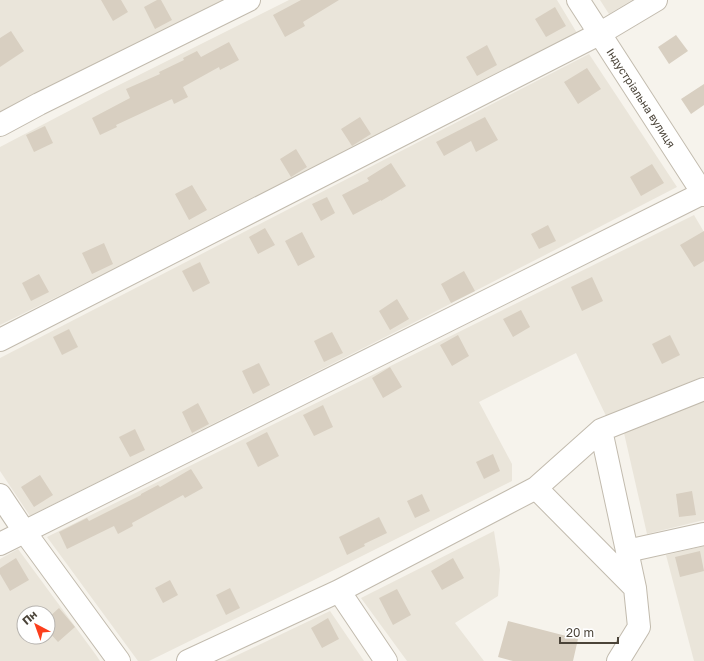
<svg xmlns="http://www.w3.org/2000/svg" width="704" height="661" font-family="'Golos Text',sans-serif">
<rect width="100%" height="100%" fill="#f6f3ec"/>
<path fill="#eae5da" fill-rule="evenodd" d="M0 0H226L0 116Z
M289 0H557L577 33 182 235 0 325V147L105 92Z
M600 0H632L609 14Z
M589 54 677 187 417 321 30 516 0 471V358Z
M694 215 704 232V376L607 418 576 353 479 402 512 464V481L312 581 149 661H138L47 537Z
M704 397V520L647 534 624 433 677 411Z
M494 531 500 570 498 596 455 623 484 661H407L361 598Z
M704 546V661H694L666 555Z
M18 549 96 655 100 661H0V559ZM24 613H48V637H24Z
M330 611 364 661H225Z"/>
<path fill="#d8cfc1" d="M101 0H121L128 12 113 21Z
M157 0H161L172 20 155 29 144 7Z
M301 0H339L303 22 305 26 285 37 273 15Z
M555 7 566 26 546 37 535 19Z
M11 31 24 51 0 67V38Z
M676 35 688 51 669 64 658 47Z
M229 42 239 60 220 70 219 67 183 87 188 97 174 104 172 99 116 125 117 127 100 135 92 118 130 98 126 89 160 74 159 72 184 60 183 58 197 51 201 57Z
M487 45 497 65 477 76 466 57Z
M587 68 601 89 578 104 564 82Z
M704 84V105L691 114 681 99Z
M360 117 371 134 352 146 341 129Z
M485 117 498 140 476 152 471 141 444 156 436 142Z
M45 126 53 143 34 152 26 135Z
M296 149 307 167 291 177 280 159Z
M391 163 406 186 381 201V200L353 215 342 195 369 181 367 178Z
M652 164 664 183 641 196 630 177Z
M192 185 207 210 189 220 175 194Z
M327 197 335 213 321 221 312 204Z
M548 225 556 241 539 249 531 234Z
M265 228 275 245 258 254 249 237Z
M704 231V261L694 267 680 245Z
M302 232 315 257 298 266 285 241Z
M104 243 113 264 92 274 82 253Z
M200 262 210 283 193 292 182 271Z
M464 271 475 291 451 303 441 284Z
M39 274 49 292 31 301 22 283Z
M592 277 603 301 582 311 571 287Z
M397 299 409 319 390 330 379 311Z
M521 310 530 327 513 337 503 319Z
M69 329 78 347 62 355 53 337Z
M332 332 343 353 324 362 314 341Z
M458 335 469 356 452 366 440 345Z
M670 335 680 355 662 364 652 344Z
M259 363 270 385 253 394 242 371Z
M390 367 402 387 383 398 372 378Z
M198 403 209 424 192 433 182 412Z
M323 405 333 427 314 436 303 415Z
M135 429 145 450 130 457 119 437Z
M267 432 279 456 258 467 246 443Z
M493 454 500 471 484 479 476 462Z
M191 469 203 488 185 498 183 495 132 523 133 526 118 534 114 526 67 549 59 532 87 518 89 521 141 495V494L158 485 160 487Z
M40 475 53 495 34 507 21 487Z
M692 491 696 515 679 517 676 494Z
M422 494 430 511 415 518 407 501Z
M379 517 387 533 364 544 365 546 347 555 339 537Z
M700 551 704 571 680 577 675 557Z
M16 558 29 580 10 591 0 574V568Z
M453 558 464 578 442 590 431 571Z
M170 580 178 595 163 603 155 588Z
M230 588 240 608 226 615 216 595Z
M397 589 411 615 393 625 379 598Z
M59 608 75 627 58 642 48 631V618Z
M328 618 339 639 322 648 311 628Z
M508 621 578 639 573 661H513L498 657Z"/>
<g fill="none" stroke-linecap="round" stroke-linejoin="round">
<g stroke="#c2bbae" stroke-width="24">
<path id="minor" d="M578 0 704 195
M0 125 39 104 249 0
M0 340 599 34 656 0
M601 430 635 588 639 627 618 661
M536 488 635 588
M0 495 24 531 119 661
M0 544 703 193
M627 551 704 534
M339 591 386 661
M188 661 339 591 536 488 601 430 704 389"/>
</g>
<use href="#minor" stroke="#fff" stroke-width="22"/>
</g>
<g text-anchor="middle" stroke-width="3" stroke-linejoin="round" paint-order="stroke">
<g font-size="11" fill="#4b4439" stroke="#fff">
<text transform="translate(641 98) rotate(57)" y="4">Індустріальна вулиця</text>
</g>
</g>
<g transform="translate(36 625) rotate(319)"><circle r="19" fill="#ffffff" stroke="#b7b4b0"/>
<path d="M0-3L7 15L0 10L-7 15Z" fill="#fc3f1d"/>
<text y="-6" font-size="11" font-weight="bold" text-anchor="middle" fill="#4b4439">Пн</text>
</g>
<path d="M560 637v6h58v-6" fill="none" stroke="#4b4439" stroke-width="2"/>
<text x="566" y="637" font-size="12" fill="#4b4439" stroke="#ffffff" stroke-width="3" paint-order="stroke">20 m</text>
</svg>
